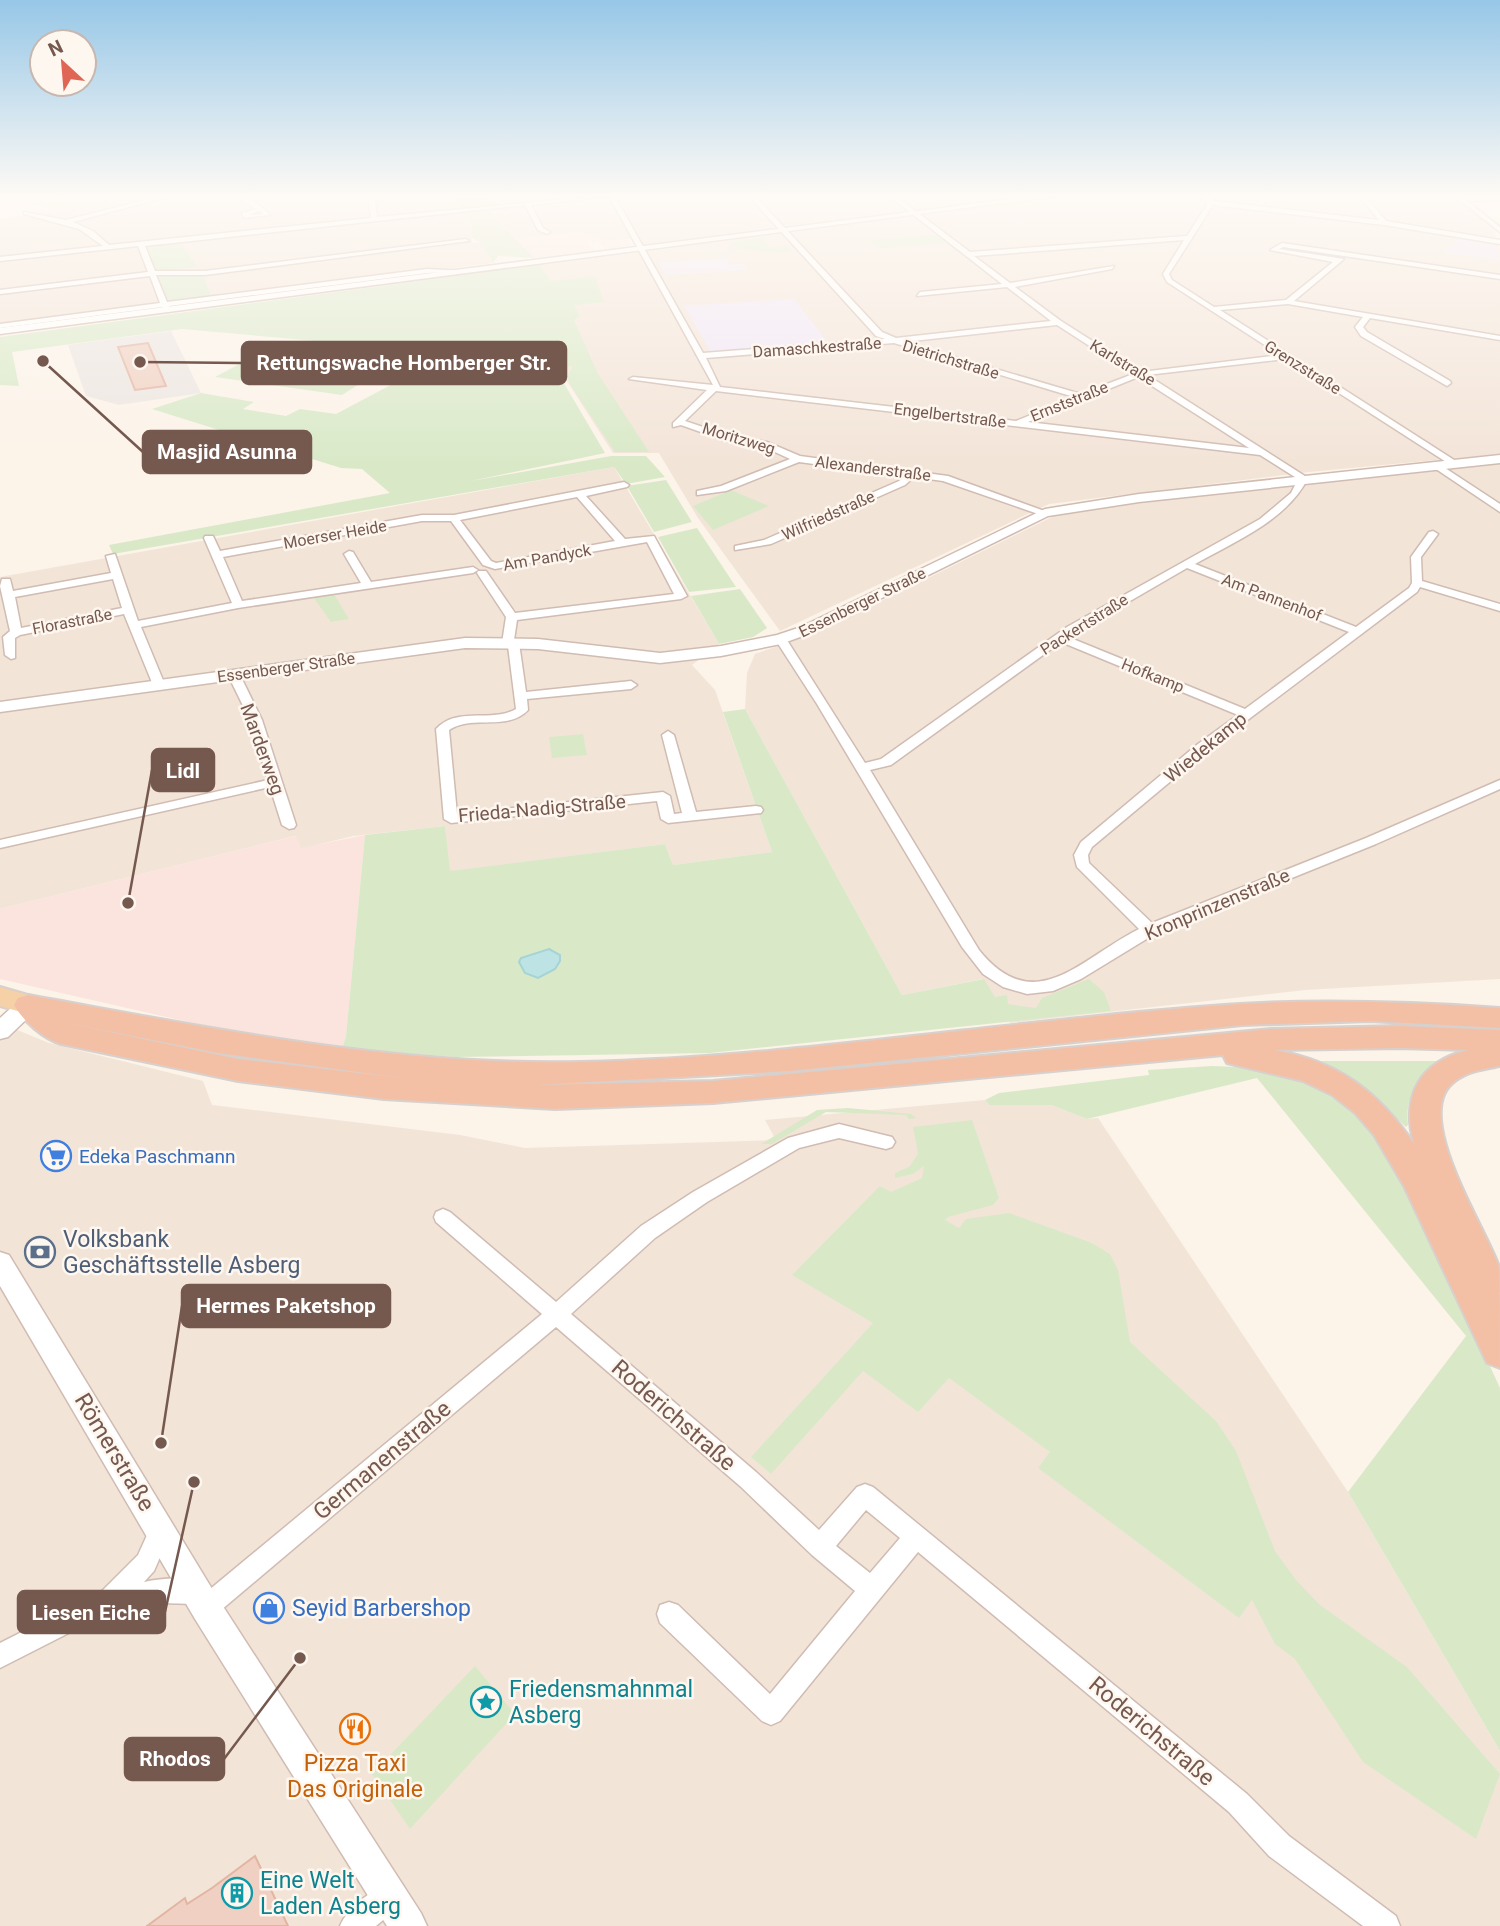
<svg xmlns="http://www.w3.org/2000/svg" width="1500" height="1926" font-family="Roboto,sans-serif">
<rect width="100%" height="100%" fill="#fcf3e9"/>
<path fill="#f3e4d8" d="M71 195H452L472 229V243L481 242 493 263 0 324V220L51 209 30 202 49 203Z
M491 195H1040L644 245 640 238 603 241 586 235H557L512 238 490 209 502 207 492 200Z
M1075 195H1450L1494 230 1500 249V454L1309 472 1049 504 780 631 698 518 659 453H613L496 271Z
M1500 463V979L1305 990 1010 1023 983 979 902 995 745 709 747 673 755 654 816 633 1054 516 1094 508 1362 475Z
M614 467 719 644 692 665 715 690 772 852 673 865 665 844 449 872 445 826 353 836 300 849 295 836 0 909V577Z
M0 1023 49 1043 203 1081 212 1105 460 1135 525 1148 776 1140 765 1120 985 1100 989 1105H1051L1087 1119 1098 1118 1348 1492 1500 1751V1926H0Z"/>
<path fill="#fbe4de" d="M583 231 586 235H600L603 241 628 239 631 245 605 249 597 241 586 242 594 251 534 258 512 238Z
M365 835 346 1036 342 1049 197 1024 0 979V909L296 836 301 848Z"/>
<path fill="#ede6e2" d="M171 331 201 393 119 405 86 396 68 345Z"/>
<path fill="#f0e6f8" d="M1462 237 1495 243 1500 260 1444 253Z
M728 258 729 264H743L747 270 666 275 658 262Z
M794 299 830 345 711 352 684 306Z"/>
<path fill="#d9e9c8" d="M452 195H491L496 203 504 204 461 209Z
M490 209 504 228 534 258 498 256 493 263 481 242 472 238V229L462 212Z
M937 235 947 243 880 248 869 240Z
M765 237 767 240 763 241 769 247 788 246 793 252C772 254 755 251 736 249L731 242Z
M180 242 197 267 157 271 145 247Z
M539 265 551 281 595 277 604 302 574 305 580 316 574 320 597 372 649 452H615L571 386 567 377 573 366 555 368 605 453 471 481 611 456H646L665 477 626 484 614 467 113 554 109 545 390 493 362 469 341 468 152 409 201 393 254 402 243 409 286 416 300 409 336 414 451 353 182 329 12 352 19 386 0 385V337Z
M184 273 202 274 212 297 167 303 157 276H183Z
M275 345 397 360 342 395 215 377Z
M666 480 692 522 654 532 627 486Z
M731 490 769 506 713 530 693 506Z
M697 528 736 587 689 592 658 537Z
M740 589 767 628 753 637 719 644 691 596Z
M334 594 349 619 331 622 313 597Z
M745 709 902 995 984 979 995 997 1007 995 1008 1004 1036 1008 1042 998 1089 979 1104 992 1111 1011 710 1053 456 1057 342 1049 346 1036 365 835 445 826 450 871 665 844 673 865 772 852 723 712Z
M583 734 587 755 552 758 549 737Z
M1308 1061H1438C1416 1077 1405 1099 1408 1125L1406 1127 1374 1098Z
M1212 1066 1263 1068 1299 1077 1357 1113 1395 1159 1500 1388V1751L1348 1492 1466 1336 1257 1078 1087 1119 1051 1105H989L985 1100 999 1093 1149 1075 1148 1070Z
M848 1108 911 1114 916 1118 909 1119 906 1115 826 1112 772 1144H761L817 1110Z
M972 1120 999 1198 993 1205 948 1217 945 1220 959 1228 966 1219 1009 1213 1092 1243 1110 1254 1118 1270 1130 1342 1216 1421 1236 1451 1275 1551 1296 1580 1320 1605 1407 1667 1500 1774 1476 1839 1363 1762 1295 1659 1275 1644 1252 1600 1239 1618 1038 1468 1050 1452 949 1378 918 1412 863 1371 771 1474 751 1457 873 1323 792 1275 880 1186 891 1192 922 1178 924 1166 913 1174 895 1178V1173L909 1167 918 1154 913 1127Z
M475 1666 515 1714 410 1829 372 1774Z"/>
<path fill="#bee3e5" stroke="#a5d3d6" stroke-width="2" d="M549 949 560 955V961L555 969 538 978 525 973 519 962 521 958Z"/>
<path fill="#f0d0c2" stroke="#e2b5a3" stroke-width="2" d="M148 343 166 386 135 390 118 347Z
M255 1856 288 1926H147L185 1898 187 1904 212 1888Z"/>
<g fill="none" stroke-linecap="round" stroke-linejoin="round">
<g stroke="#d0bcb2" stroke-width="3">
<path id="minor" d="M165 195H173L73 222 93 231 109 245 371 218 368 195H374L377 217 614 195 703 353 885 339 876 336 748 195H754L882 332 896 338 1051 321 1007 287 917 296 920 292 1002 284 888 195H894L970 252 1187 236 1208 203 1206 199 1197 195 1211 197 1213 201 1379 220 1358 195H1364L1386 221 1500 240V244L1384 225 1213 205 1169 274 1172 280 1214 307 1286 300 1333 262 1270 250 1282 243 1500 275V279L1283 247 1279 249 1344 259 1294 301 1500 336V340L1370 318 1363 327 1367 332 1450 381 1451 383 1447 386 1361 336 1355 327 1363 317 1288 304 1220 310 1462 465 1454 467 1286 359 1147 375 1308 478C1286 521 1236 541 1195 564L1356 627 1409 588 1412 583 1411 557 1429 532 1433 531 1438 534 1421 557 1422 581 1500 604V611L1420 587 1417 592 1208 750 1092 847 1088 855 1089 863 1152 923 1366 838 1500 780V789L1376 844 1158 932 1081 979 1053 991 1027 994 1003 987 983 974 962 947 817 704 775 639 781 636 785 637 865 763 881 759 1067 627 1260 519 1291 493 1298 479 1260 455 716 391 685 421 733 437 767 442 800 456 948 476 1050 513 1041 515 943 481 914 477 905 485 771 544 735 550V546L764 540 899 481 905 476 799 462 726 491 697 495V491L721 486 790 459 762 446 729 442 681 425 673 427V423L707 390 629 379 633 377 713 385 609 196 531 205 543 228 550 232 547 234 538 230 525 205 145 246 155 271H205L466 239 469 241 205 275H156L167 302 427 269 468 271 427 273 169 306 170 309 166 311 162 307 0 328V324L160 303 150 276 0 294V290L148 272 138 246 0 261V257L103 246 79 229 24 214V212L66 220ZM1184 240 1163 274 1167 282 1280 355 1141 372 1061 321 1015 287 1112 269 1114 266 1010 283 974 256ZM1057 325 1133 374 1081 394 904 342ZM894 343 1074 397 1016 421 720 387 706 358ZM1138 377 1249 448 1028 422ZM1187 568 1349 632 1245 709 1068 637ZM1061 642 1238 715 1198 744 1081 842 1074 855 1077 867 1139 929C1082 957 1035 1020 979 950L870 770 891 765Z
M233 195C247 194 260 205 270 215L244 218 242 213 256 209ZM260 211 262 214 248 215Z
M1453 195 1500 196V200L1467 201 1500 227V232Z
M1439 464 1500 504V512L1436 469 1434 467Z
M624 482 629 485 627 487 586 496 625 539 654 536 687 596 681 599 517 620 514 640 519 643 526 692 631 681 637 685 631 689 527 699 528 710C507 732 472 714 449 730L457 814 663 792 670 796 674 814 682 813 662 735 668 731 674 735 696 812 756 806 761 807 763 810 761 813 668 823 661 819 657 801 451 823 444 819 436 729C457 706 491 723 516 709L508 646 502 643 506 617 477 573 478 571H486L515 613 674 594 647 542 495 569 483 565 451 521H422L223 557 242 601 361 583 344 554 349 551 353 552 371 582 473 567 478 570 473 573 238 608 141 627 165 685 159 689 153 685 124 614 20 635 15 638V658L11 659 5 655 3 637 10 631 0 586 2 579H10L13 591 111 573 106 556 115 554 138 621 232 603 204 538 205 536H213L220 551 422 515H454ZM577 497 615 541 496 563 491 561 460 520ZM113 579 122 608 21 628 15 597Z
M234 671 240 675 262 720 296 825 294 828 289 829 282 825 270 787 0 848V840L268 780 250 720 228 675Z
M839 1124 892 1137 895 1142 892 1147 886 1149 839 1138 799 1148 707 1202 655 1238 571 1314 756 1472 819 1530 857 1487 865 1484 873 1487 1247 1794 1289 1836 1396 1916 1400 1926H1363L1269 1856 1229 1812 918 1552 780 1721 771 1725 762 1721 660 1623 657 1614 660 1605 669 1602 678 1605 770 1694 855 1591 812 1555 740 1486 556 1327 214 1616 206 1620 198 1616 194 1608 196 1604 159 1603 112 1611 0 1668V1643L101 1592 138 1555 153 1522 161 1519 169 1522 172 1530 154 1571 144 1582C163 1578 188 1576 206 1584L209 1590 542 1314 436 1222 434 1217 436 1212 443 1209 450 1212 556 1302 641 1226 693 1192 788 1138ZM866 1510 900 1538 870 1573 836 1546Z
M390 1882 400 1886 404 1896 400 1906 376 1926H340C347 1908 372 1890 390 1882Z"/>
</g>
<g stroke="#d0bcb2" stroke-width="3">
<path id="tertiary" d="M1500 455V463L1139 502 1048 516 811 633 781 644 721 656 660 663 538 649 465 648 0 712V702L465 638 538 639 660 653 721 646 777 635 801 627 1045 509 1139 494Z
M28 997 36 1000 39 1005 36 1010 8 1037 0 1039V1018L20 1000Z
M0 1252 9 1255 217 1597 421 1913 427 1926H387L195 1619 0 1286Z"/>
</g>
<g stroke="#d2bcb0" stroke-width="3">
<path id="secondary" d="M1044 195H1064L0 334V328Z"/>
</g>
<g stroke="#d8d0cd" stroke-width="4">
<path id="primary" d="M0 987 38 998 42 1005 38 1012 28 1014 0 1006Z"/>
</g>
<g stroke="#d8d0cd" stroke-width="4">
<path id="trunk" d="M28 995C212 1028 392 1066 581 1062 802 1057 1019 1018 1240 1004 1327 999 1413 1002 1500 1008V1028L1370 1021 1242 1025 790 1071 536 1085 713 1081 1271 1029 1399 1026 1500 1030V1066C1484 1069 1468 1071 1455 1081 1409 1113 1487 1229 1499 1267 1500 1285 1500 1346 1500 1368L1487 1363 1404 1186 1374 1135 1355 1113 1332 1095 1303 1081 1227 1063 1223 1055 713 1103 555 1109 384 1099 238 1081 61 1044C44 1039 23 1021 14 1005L18 998ZM67 1023 218 1053 402 1078 238 1059ZM1399 1048 1468 1050C1419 1062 1401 1096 1414 1144 1378 1091 1339 1062 1275 1050Z"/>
</g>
<use href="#minor" fill="#fff" fill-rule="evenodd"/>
<use href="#tertiary" fill="#fff" fill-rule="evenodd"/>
<use href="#secondary" fill="#fff" fill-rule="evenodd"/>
<use href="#primary" fill="#f6d0a6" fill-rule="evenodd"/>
<use href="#trunk" fill="#f4c0a5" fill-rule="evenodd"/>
</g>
<linearGradient id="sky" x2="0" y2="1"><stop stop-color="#97c7e7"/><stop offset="0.42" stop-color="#fefaf5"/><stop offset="1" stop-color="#fefaf5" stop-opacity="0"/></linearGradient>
<rect width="1500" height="464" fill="url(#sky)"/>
<defs>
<g id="supermarket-ring" transform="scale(1.575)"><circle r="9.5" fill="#fef7f0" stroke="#3f7fe0" stroke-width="1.5"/><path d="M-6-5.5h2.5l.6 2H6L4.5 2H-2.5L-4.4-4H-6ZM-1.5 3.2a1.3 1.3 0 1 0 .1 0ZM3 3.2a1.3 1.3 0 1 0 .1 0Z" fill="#3f7fe0"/></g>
<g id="bank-ring" transform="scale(1.575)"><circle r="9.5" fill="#fef7f0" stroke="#5c6f8a" stroke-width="1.5"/><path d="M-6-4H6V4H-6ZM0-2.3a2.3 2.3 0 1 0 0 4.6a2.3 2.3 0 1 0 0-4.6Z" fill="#5c6f8a"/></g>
<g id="shop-ring" transform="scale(1.575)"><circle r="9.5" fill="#fef7f0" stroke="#3f7fe0" stroke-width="1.5"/><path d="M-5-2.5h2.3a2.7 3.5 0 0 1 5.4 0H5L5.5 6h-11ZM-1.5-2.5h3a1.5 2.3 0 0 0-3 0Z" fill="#3f7fe0"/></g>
<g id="sight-ring" transform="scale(1.575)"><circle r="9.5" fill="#fef7f0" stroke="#0f9aa8" stroke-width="1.5"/><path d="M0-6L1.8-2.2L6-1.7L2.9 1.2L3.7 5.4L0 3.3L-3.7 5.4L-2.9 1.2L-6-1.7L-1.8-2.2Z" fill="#0f9aa8"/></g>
<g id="restaurant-ring" transform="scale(1.575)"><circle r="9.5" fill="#fef7f0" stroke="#e8710a" stroke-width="1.5"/><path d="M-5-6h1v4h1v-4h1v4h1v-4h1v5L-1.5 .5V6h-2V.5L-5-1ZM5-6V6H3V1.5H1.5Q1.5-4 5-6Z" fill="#e8710a"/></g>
<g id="building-ring" transform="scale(1.575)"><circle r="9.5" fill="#fef7f0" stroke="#0f9aa8" stroke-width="1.5"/><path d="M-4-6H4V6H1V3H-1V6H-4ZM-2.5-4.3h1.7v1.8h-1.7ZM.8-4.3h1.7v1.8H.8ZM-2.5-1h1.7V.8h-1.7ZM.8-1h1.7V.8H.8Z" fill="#0f9aa8"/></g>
</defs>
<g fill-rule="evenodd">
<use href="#supermarket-ring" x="56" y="1156"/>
<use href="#bank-ring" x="40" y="1252"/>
<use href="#shop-ring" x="269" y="1608"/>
<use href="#sight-ring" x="486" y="1702"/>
<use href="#restaurant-ring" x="355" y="1729"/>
<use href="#building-ring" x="237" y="1893"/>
</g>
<g text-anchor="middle" stroke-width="5" stroke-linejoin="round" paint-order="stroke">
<g font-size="16" fill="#75584e" stroke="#fef7f0">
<text transform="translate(817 347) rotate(-4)" y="6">Damaschkestraße</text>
<text transform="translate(951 359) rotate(17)" y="6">Dietrichstraße</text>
<text transform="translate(1123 362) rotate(31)" y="6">Karlstraße</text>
<text transform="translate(1303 367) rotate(32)" y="6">Grenzstraße</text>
<text transform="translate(1069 401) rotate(-22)" y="6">Ernststraße</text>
<text transform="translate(950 415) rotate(7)" y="6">Engelbertstraße</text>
<text transform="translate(739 438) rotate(17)" y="6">Moritzweg</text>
<text transform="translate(873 468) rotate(7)" y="6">Alexanderstraße</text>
<text transform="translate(828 515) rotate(-24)" y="6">Wilfriedstraße</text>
<text transform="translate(335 534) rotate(-10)" y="6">Moerser Heide</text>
<text transform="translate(547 557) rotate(-10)" y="6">Am Pandyck</text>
<text transform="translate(1272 597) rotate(21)" y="6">Am Pannenhof</text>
<text transform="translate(862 602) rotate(-26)" y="6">Essenberger Straße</text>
<text transform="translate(72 621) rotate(-11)" y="6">Florastraße</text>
<text transform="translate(1084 624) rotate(-32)" y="6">Packertstraße</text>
<text transform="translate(286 667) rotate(-8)" y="6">Essenberger Straße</text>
<text transform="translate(1153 675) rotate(22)" y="6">Hofkamp</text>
</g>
<g font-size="19" fill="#75584e" stroke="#fef7f0">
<text transform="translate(1205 747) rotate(-39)" y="7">Wiedekamp</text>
<text transform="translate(263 749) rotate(70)" y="7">Marderweg</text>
<text transform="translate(542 808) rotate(-5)" y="7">Frieda-Nadig-Straße</text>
<text transform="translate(1217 904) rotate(-23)" y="7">Kronprinzenstraße</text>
</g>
<g font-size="19" fill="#366cbe" stroke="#fef7f0" text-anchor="start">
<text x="79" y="1163">Edeka Paschmann</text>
</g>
<g font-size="23" fill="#4e5e75" stroke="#fef7f0" text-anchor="start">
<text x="63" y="1247">Volksbank<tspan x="63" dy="26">Geschäftsstelle Asberg</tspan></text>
</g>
<g font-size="23" fill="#75584e" stroke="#fef7f0">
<text transform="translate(674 1415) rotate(41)" y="8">Roderichstraße</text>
<text transform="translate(115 1452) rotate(59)" y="8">Römerstraße</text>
<text transform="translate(382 1460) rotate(-40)" y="8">Germanenstraße</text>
<text transform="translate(1152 1731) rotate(40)" y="8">Roderichstraße</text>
</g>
<g font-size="23" fill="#366cbe" stroke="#fef7f0" text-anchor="start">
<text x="292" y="1616">Seyid Barbershop</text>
</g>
<g font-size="23" fill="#0d838f" stroke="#fef7f0" text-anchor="start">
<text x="509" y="1697">Friedensmahnmal<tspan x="509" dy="26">Asberg</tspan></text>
<text x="260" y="1888">Eine Welt<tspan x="260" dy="26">Laden Asberg</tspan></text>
</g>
<g font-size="23" fill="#c56008" stroke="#fef7f0">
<text x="355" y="1771">Pizza Taxi<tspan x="355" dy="26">Das Originale</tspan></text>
</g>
</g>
<path fill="none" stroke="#75584e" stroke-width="2.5" d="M140 362L242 363M43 361L143 452M128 903L152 770M161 1443L182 1306M194 1482L165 1612M300 1658L224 1759"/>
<g fill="#75584e" stroke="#fef7f0" stroke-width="2.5">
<circle cx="140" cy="362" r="7"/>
<circle cx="43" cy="361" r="7"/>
<circle cx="128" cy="903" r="7"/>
<circle cx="161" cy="1443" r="7"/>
<circle cx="194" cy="1482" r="7"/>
<circle cx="300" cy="1658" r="7"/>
</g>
<g fill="#75584e" stroke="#75584e" stroke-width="2.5">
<rect x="242" y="342" width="324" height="42" rx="7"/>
<rect x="143" y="431" width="168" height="42" rx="7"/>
<rect x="152" y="749" width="62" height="42" rx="7"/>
<rect x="182" y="1285" width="208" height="42" rx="7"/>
<rect x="18" y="1591" width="147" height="42" rx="7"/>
<rect x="125" y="1738" width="99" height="42" rx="7"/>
</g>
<g font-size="21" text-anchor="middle" font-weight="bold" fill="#fff">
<text x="404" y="370">Rettungswache Homberger Str.</text>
<text x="227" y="459">Masjid Asunna</text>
<text x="183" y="778">Lidl</text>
<text x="286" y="1313">Hermes Paketshop</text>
<text x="91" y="1620">Liesen Eiche</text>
<text x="175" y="1766">Rhodos</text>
</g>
<g transform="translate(63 63) rotate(334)"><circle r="33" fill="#fef7f0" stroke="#c7b7af" stroke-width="2"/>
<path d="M0-5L12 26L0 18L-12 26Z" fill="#df6655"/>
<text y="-10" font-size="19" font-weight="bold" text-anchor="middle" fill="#75584e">N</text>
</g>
</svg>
